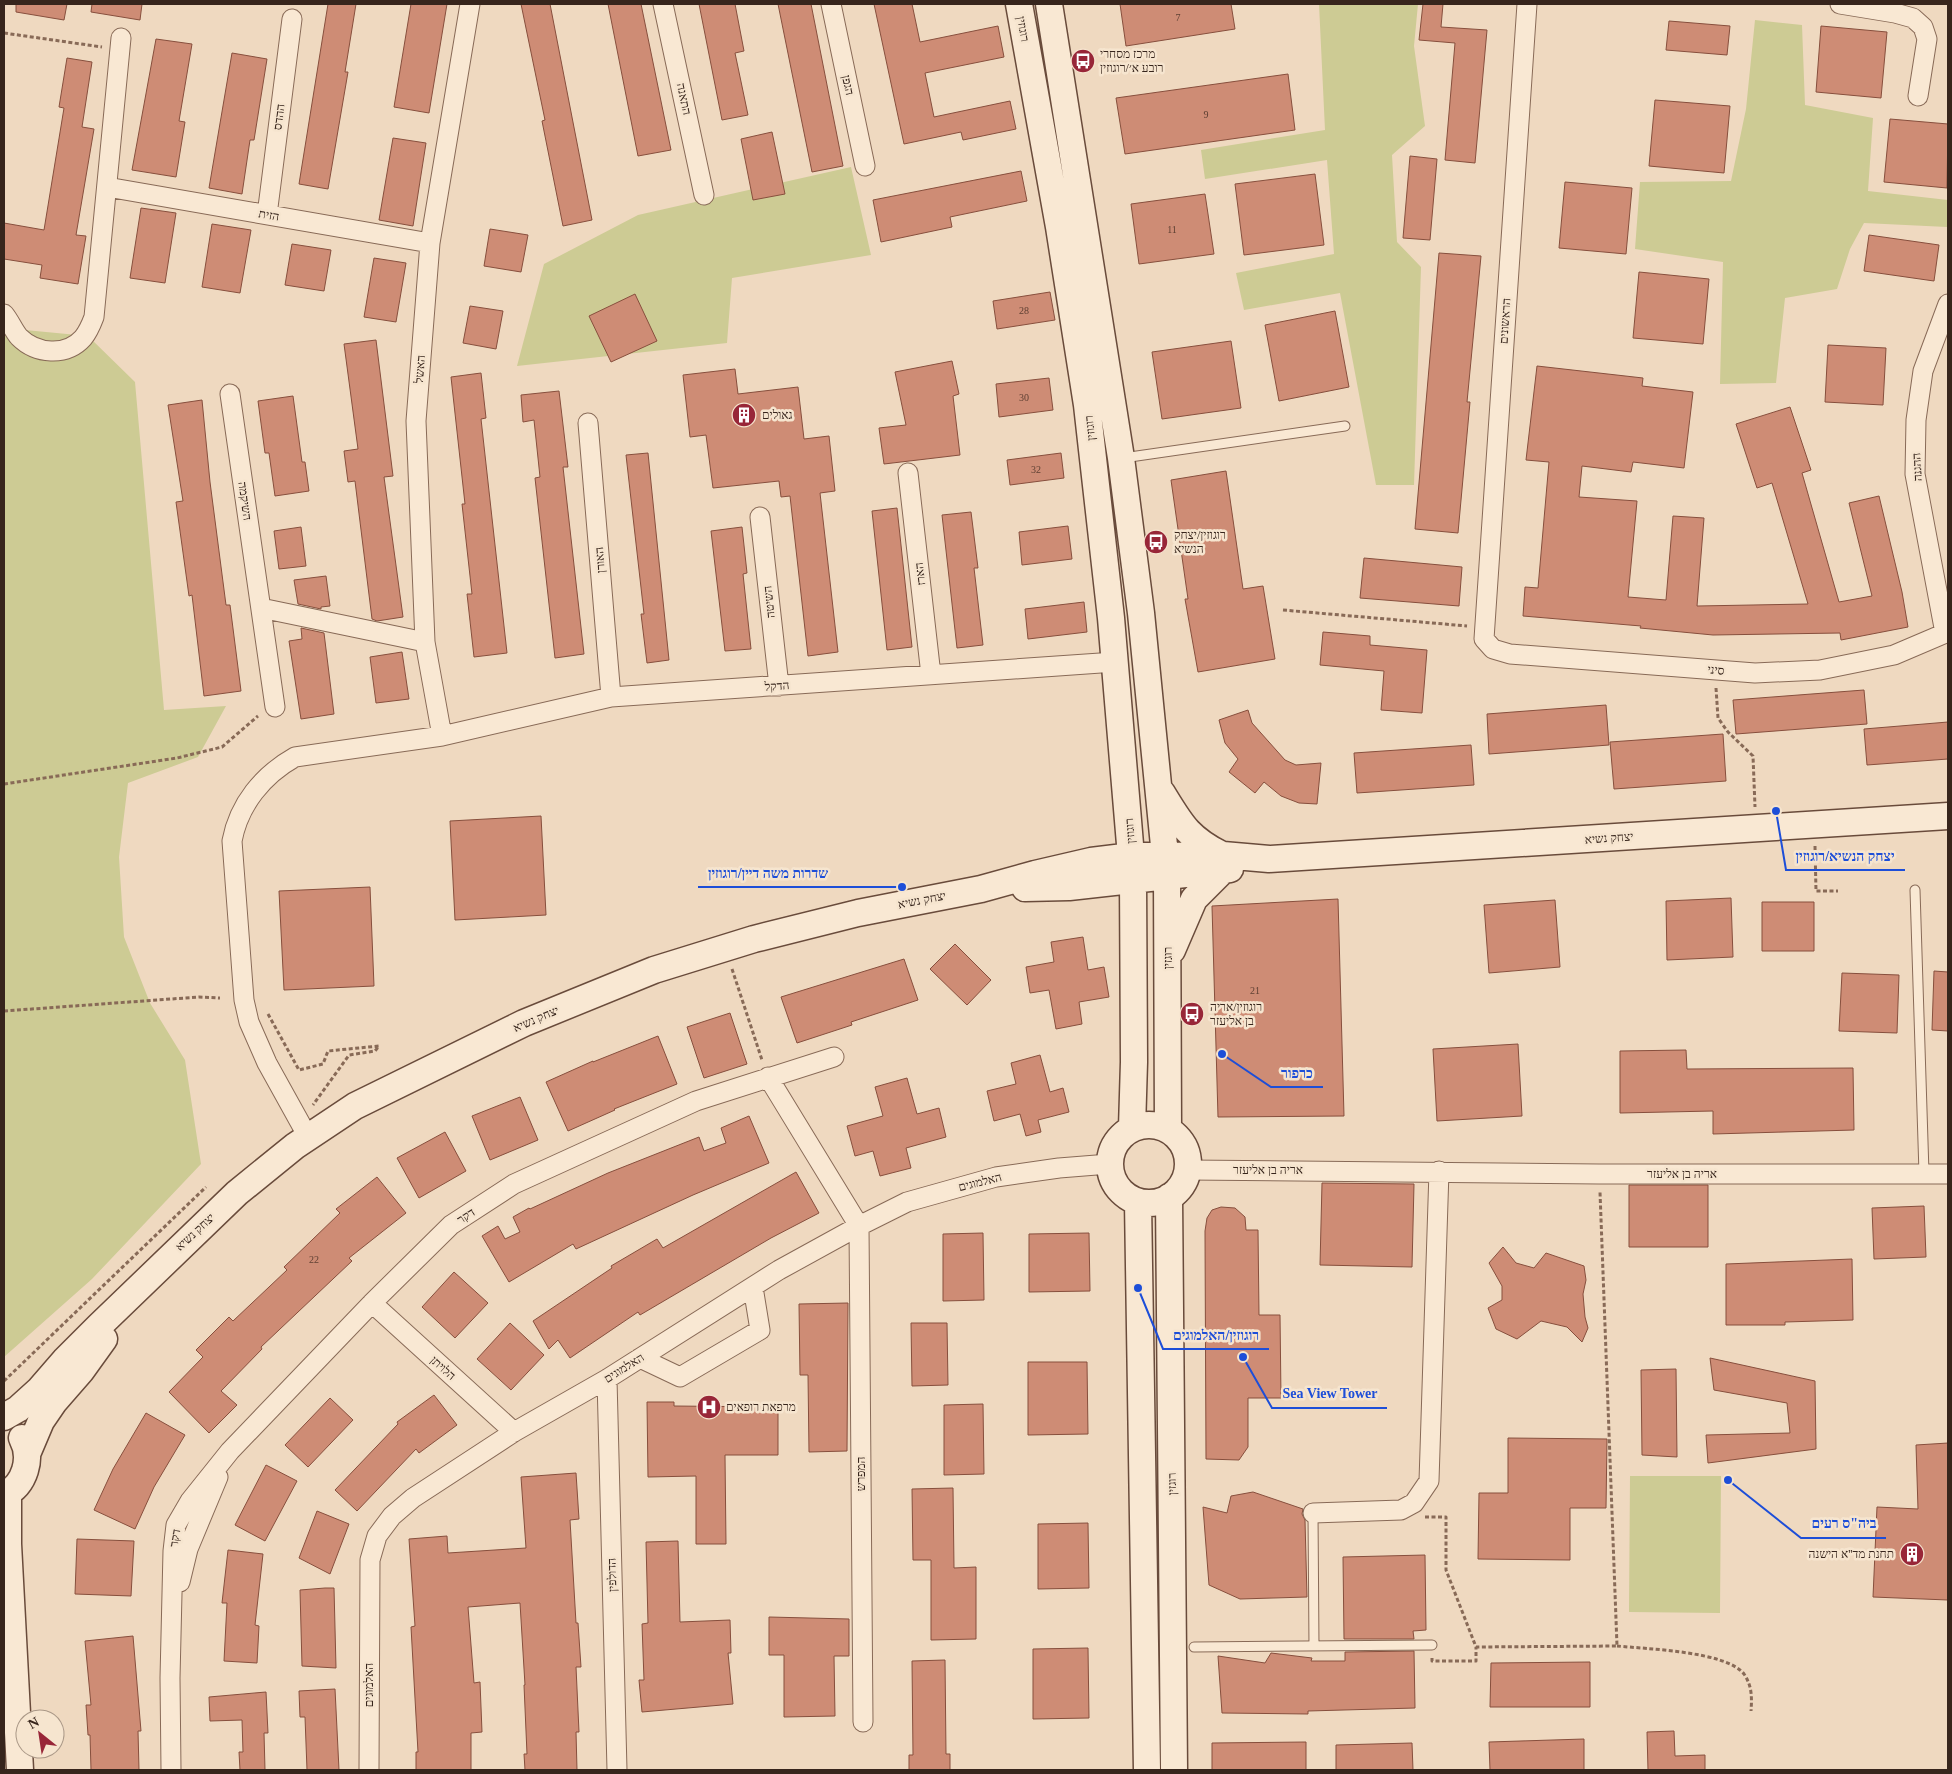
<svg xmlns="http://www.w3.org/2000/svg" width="1952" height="1774" font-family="'Times New Roman','Noto Sans Hebrew',serif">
<rect width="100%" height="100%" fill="#efd9c0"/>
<path fill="#cdcb94" d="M1319 4H1418L1414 46 1425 126 1392 155 1397 242 1421 267 1414 485H1376L1340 293 1244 310 1236 273 1334 254 1327 160 1205 179 1201 150 1325 130Z
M1755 20 1802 25 1805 105 1873 118 1868 191 1948 200 1947 227 1864 223 1850 249 1837 289 1785 298 1776 383 1720 384 1723 262 1635 249 1640 182 1731 181 1746 109Z
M851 167 871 255 732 278 727 343 517 366 544 264 638 215Z
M4 328 88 336 135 382 164 710 226 706 198 757 128 783 119 857 124 937 150 1003 185 1060 201 1164 92 1279 4 1357Z
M1630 1476H1721L1720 1613 1629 1612Z"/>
<path fill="#ce8c75" stroke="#874f3d" d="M16 4H67L64 20 16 12Z
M92 4H142L140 20 91 12Z
M328 4H356L345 72H348L328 189 299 184Z
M411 4H447L429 113 394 107Z
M521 4H550L592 220 563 226 542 121 545 120Z
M608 4H641L671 150 638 156Z
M699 4H735L744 51 735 53 748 115 722 120Z
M778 4H811L843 166 812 172Z
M874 4H912L920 42 998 26 1004 57 925 73 934 117 1010 101 1016 129 963 140 961 132 904 144Z
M1120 4H1231L1235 29 1126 46Z
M1423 4H1443L1441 27 1487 30 1475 163 1445 160 1455 43 1419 40Z
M1669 21 1730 26 1727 55 1666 50Z
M1821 26 1887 32 1881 98 1816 92Z
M156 39 192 44 179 121 185 122 176 177 132 170Z
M232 53 267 59 254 140H250L242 194 209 188Z
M67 58 92 62 82 127 94 129 76 235 86 236 78 284 40 278 42 265 4 259V223L44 230 64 108 59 107Z
M1288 74 1295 130 1125 154 1116 98Z
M1655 100 1730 106 1724 173 1649 166Z
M1890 119 1948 124 1947 188 1884 182Z
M772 132 785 194 753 200 741 139Z
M393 138 426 143 413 226 379 220Z
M1410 156 1437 159 1430 240 1403 238Z
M1021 171 1027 201 950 217 952 227 881 242 873 200Z
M1315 174 1324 245 1244 255 1235 184Z
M1565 182 1632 188 1626 254 1559 248Z
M1205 194 1214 254 1139 264 1131 204Z
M141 208 176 213 165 283 130 278Z
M212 224 251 230 240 293 202 287Z
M490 229 528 235 521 272 484 266Z
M1869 235 1939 245 1934 281 1864 271Z
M292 244 331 250 324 291 285 285Z
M1439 253 1481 256 1467 402H1470L1458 533 1415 529Z
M374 258 406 263 396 322 364 317Z
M1639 272 1709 279 1703 344 1633 338Z
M1050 292 1055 320 997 329 993 301Z
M635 294 657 341 611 362 589 316Z
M470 306 503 311 496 349 463 343Z
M1335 311 1349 387 1279 401 1265 325Z
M376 340 393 476 384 477 403 617 377 621 372 619 355 481 348 482 344 451 358 449 344 344Z
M1231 341 1241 408 1162 419 1152 352Z
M1828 345 1886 348 1883 405 1825 402Z
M952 361 959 394 953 396 960 455 884 464 879 428 906 425 895 372Z
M1537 366 1643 378 1642 386 1693 392 1684 468 1633 462 1631 472 1582 466 1579 497 1637 501 1628 597 1666 600 1673 516 1704 518 1697 606 1808 604 1772 483 1757 488 1736 424 1790 407 1811 470 1802 473 1839 602 1872 596 1849 503 1879 496 1902 592 1908 627 1841 640 1840 633 1713 635 1640 628 1641 626 1523 616 1525 587 1538 588 1549 462 1526 460Z
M735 369 738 394 798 387 804 439 829 436 835 491 820 493 838 652 808 656 790 496 781 497 779 481 713 488 706 435 690 437 683 375Z
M481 373 486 418 481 419 507 653 474 657 467 594H472L462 504H465L451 377Z
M1049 378 1053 410 999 417 996 384Z
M559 391 568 467H563L584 654 555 658 535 478 540 477 534 420 523 422 521 395Z
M293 396 302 462H305L309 491 275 496 269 453H265L258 401Z
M202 400 210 482 226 605H230L241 691 204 696 192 595 189 596 176 502 183 501 168 405Z
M648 453 669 660 647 663 641 614H644L626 455Z
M1061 453 1064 478 1010 485 1007 460Z
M1226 471 1243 589 1263 586 1275 659 1198 672 1185 599H1188L1171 480Z
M897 508 912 647 887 650 872 511Z
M971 512 978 568H974L983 645 957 648 942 515Z
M1068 526 1072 559 1022 565 1019 532Z
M301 527 306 566 279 569 274 531Z
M742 527 747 573 743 574 751 649 725 651 711 531Z
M1364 558 1462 567 1459 606 1360 598Z
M326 576 330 606 321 607V609L298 604 294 580Z
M1084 602 1087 632 1028 639 1025 609Z
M301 628 324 633 334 714 301 719 289 641 302 639Z
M1323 632 1370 636V645L1427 650 1422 713 1381 710 1384 671 1320 665Z
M402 652 409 699 376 703 370 657Z
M1864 690 1867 724 1736 734 1733 700Z
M1606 705 1609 745 1489 754 1487 714Z
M1248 710 1252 723 1285 760 1296 765 1321 763 1317 804 1299 803 1281 796 1264 782 1255 793 1229 772 1238 759 1225 743 1219 720Z
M1948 722V759L1867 765 1864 729Z
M1723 734 1726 781 1614 789 1610 742Z
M1471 745 1474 785 1357 793 1354 753Z
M541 816 546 915 455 920 450 821Z
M370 887 374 986 284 990 279 891Z
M1731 898 1733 957 1667 960 1666 901Z
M1338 899 1344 1116 1218 1117 1212 906Z
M1555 900 1560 967 1489 973 1484 905Z
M1762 902H1814V951H1762Z
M1083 937 1088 970 1104 967 1109 997 1079 1002 1082 1024 1056 1029 1049 990 1030 993 1026 967 1054 962 1051 942Z
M955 944 991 980 967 1005 930 969Z
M904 959 918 1000 851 1022 852 1025 797 1043 781 997Z
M1934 971 1948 972V1031L1932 1030Z
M1842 973 1899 975 1897 1033 1839 1031Z
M730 1013 747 1064 704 1078 687 1027Z
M658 1036 677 1084 614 1109 615 1110 568 1131 546 1082 593 1061V1062Z
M1518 1044 1522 1116 1437 1121 1433 1049Z
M1686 1050 1687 1069 1853 1068 1854 1130 1713 1134V1111L1620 1113V1051Z
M1040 1055 1050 1092 1063 1088 1069 1112 1038 1120 1041 1132 1026 1136 1020 1114 994 1121 987 1091 1016 1084 1011 1063Z
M907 1078 917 1114 939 1108 946 1137 906 1148 911 1168 880 1176 873 1151 855 1156 847 1126 883 1116 875 1087Z
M520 1097 538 1140 490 1160 472 1116Z
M749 1116 769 1163 693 1195 576 1249 573 1244 509 1282 482 1236 498 1226 505 1239 520 1232 513 1217 529 1208 530 1209 608 1173 699 1137 704 1151 726 1143 721 1128Z
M445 1132 466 1171 419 1198 397 1158Z
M796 1172 819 1213 771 1238 640 1315 638 1312 570 1358 558 1340 549 1349 533 1321 612 1268 611 1266 657 1239 663 1248Z
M377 1177 406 1213 349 1258 352 1261 261 1347 262 1349 221 1391 237 1405 209 1433 169 1392 203 1357 196 1350 229 1317 233 1321 287 1270 284 1267 340 1213 336 1209Z
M1322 1183 1414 1184 1412 1267 1320 1265Z
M1629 1185H1708V1247H1629Z
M1924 1206 1926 1257 1874 1259 1872 1208Z
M1221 1207 1235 1208 1245 1217 1246 1230H1258L1259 1315H1280L1281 1398H1248V1447L1239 1460 1206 1459 1205 1231 1207 1218 1212 1210Z
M983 1233 984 1300 943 1301V1234Z
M1089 1233 1090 1291 1029 1292V1234Z
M1503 1247 1516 1263 1534 1268 1546 1253 1584 1266 1586 1280 1583 1294 1585 1317 1588 1328 1582 1342 1567 1327 1541 1321 1517 1339 1496 1329 1488 1308 1502 1300V1286L1489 1263Z
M1852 1259 1853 1320 1785 1322V1325H1726V1264Z
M454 1272 488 1303 455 1338 422 1307Z
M848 1303 847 1451 809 1452 808 1375H800L799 1304Z
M510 1323 544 1355 511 1390 477 1359Z
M911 1323H947L948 1385 912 1386Z
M1710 1358 1815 1381 1816 1449 1708 1463 1706 1435 1790 1433 1787 1403 1714 1390Z
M1028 1362H1087L1088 1434 1028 1435Z
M1676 1369 1677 1457 1642 1455 1641 1370Z
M434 1395 457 1425 419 1453 416 1449 357 1511 335 1490 398 1424 397 1422Z
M330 1398 353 1420 308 1467 285 1445Z
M647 1402H674V1406L778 1407V1455H725L726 1544H696V1476L648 1477Z
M983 1404 984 1474 944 1475V1405Z
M146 1413 185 1435 154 1487 135 1529 94 1510 113 1469Z
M1508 1438 1607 1439 1606 1508H1570V1560L1478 1559 1479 1493H1508Z
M1948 1443V1600L1873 1597 1877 1507 1918 1509 1916 1445Z
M266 1465 297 1481 265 1541 235 1525Z
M576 1473 579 1519 570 1520 576 1623H578L581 1667H576L579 1732H576L577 1770H525L524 1754H527L524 1685H525L520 1603 468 1607 474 1683 480 1682 482 1732 471 1733V1770H416V1752H418L411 1627 415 1626 409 1539 447 1536 448 1553 526 1548 521 1477Z
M953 1488 954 1568 976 1567V1639L931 1640V1560H913L912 1489Z
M1253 1492 1303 1509 1302 1514 1305 1520 1307 1597 1240 1599 1209 1585 1203 1507 1227 1513 1231 1496Z
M317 1511 349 1524 330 1574 299 1558Z
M1088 1523 1089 1588 1038 1589V1524Z
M77 1539 134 1541 131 1596 75 1594Z
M678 1541 680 1622 730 1620 731 1653H728L733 1704 642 1712 639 1680H644L642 1624 648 1623 646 1542Z
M228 1550 263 1554 255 1625 259 1626 257 1663 224 1661 227 1603H222Z
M1425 1555 1426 1630 1413 1631 1414 1639H1344L1343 1557Z
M325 1588H334L336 1668 302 1666 300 1590Z
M769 1617 849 1619V1656H834L835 1716 784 1717V1655H769Z
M133 1636 141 1731H138L139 1770H91L90 1735H88L86 1705H91L85 1641Z
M1088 1648 1089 1718 1033 1719V1649Z
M1414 1651 1415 1708 1308 1711V1714L1222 1713 1218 1656 1265 1663 1271 1653 1312 1658 1311 1661H1345V1652Z
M945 1660 946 1754H950V1770H909V1755H913L912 1661Z
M1590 1662V1707H1490L1491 1663Z
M335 1689 339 1770H307L305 1717H300L299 1691Z
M266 1692 268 1733H264L265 1770H240L239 1752H243L242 1720 210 1721 209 1697Z
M1674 1731 1675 1756 1705 1755V1770H1648L1647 1732Z
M1584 1739V1770H1490L1489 1742Z
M1306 1742V1770H1212V1743Z
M1412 1743 1413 1770H1336V1745Z"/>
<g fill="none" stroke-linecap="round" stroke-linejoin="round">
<g stroke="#886a57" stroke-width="11">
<path id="lane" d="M1123 458 1345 426
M1915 890 1924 1173
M1313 1513 1314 1646
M1194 1647 1432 1645"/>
</g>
<g stroke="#886a57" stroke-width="21">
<path id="street" d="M663 4 704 195
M831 4 865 166
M1527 4 1484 639 1493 649 1510 654 1755 673 1820 670 1894 655 1948 632
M1840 4 1895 13 1913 18 1923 27 1927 39 1918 96
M107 187 430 243
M267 215 292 19
M4 314C10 321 13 330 19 337 36 354 66 357 83 338 88 332 91 325 94 317L121 38
M230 394 275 707
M588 423 611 697
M908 473 931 675
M760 517 779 686
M261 608 425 642
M1945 633 1915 474 1916 420 1923 371 1948 304
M442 736 425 642 416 421 430 243 470 4
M768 1077 859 1226 863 1722
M308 1137 267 1063 249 1022 244 1000 232 841C239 804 263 775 295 757L442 736 611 697 1115 662
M1188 1170 1599 1174H1948
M372 1303 514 1432
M640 1358 680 1377 760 1330 753 1287
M607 1379 617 1770
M1313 1513 1401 1510 1414 1503 1429 1481 1439 1171
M180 1582 188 1549 218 1477
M171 1770 170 1678 173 1551 176 1525 190 1501 230 1451 372 1303 451 1225 514 1184 696 1101 834 1057
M369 1770 370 1560 377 1536 392 1516 413 1498 514 1432 607 1379 779 1270 859 1226 907 1202 996 1177 1059 1168 1109 1164"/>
</g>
<g stroke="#694b3b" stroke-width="29">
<path id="secondary" d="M1019 4 1059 227 1087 405 1111 618 1133 880 1134 1062 1132 1128
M1049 4 1121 458 1141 613 1167 876 1168 1129
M1162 793C1181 824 1188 838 1222 855
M1025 888 1069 887 1230 869
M1172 950 1194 899 1222 871
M1110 1164a39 39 0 1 1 78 0a39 39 0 1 1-78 0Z
M1169 1197 1174 1770
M1138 1202 1147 1770
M4 1417 18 1409 39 1390 65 1360 99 1326 237 1193 295 1146 355 1106 524 1023 654 970 754 939 858 913 981 889 1035 874 1091 861 1132 856H1166L1223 855 1269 859 1948 816
M27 1454 41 1421 54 1402 81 1371 104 1339
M8 1493V1544L20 1770
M4 1495C25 1485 33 1458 22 1438"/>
</g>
<path stroke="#886a57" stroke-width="3" stroke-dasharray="4 2.5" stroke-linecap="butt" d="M4 33 102 47
M1283 610 1467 626
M1716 688 1718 718 1728 732 1753 756 1755 807
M4 784 177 758 222 747 258 716
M1815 846 1816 891H1838
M732 969 762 1060
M4 1011 199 997 220 998
M268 1014 299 1070 323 1064 328 1051 379 1046 375 1051 349 1055 313 1105
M4 1381 206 1187
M1425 1517H1446V1570L1476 1647 1617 1646 1600 1192
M1617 1646C1646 1649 1726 1651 1744 1674 1752 1686 1752 1697 1751 1711
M1432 1658V1661H1476V1647"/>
<use href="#lane" stroke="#f9e8d3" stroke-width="9"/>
<use href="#street" stroke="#f9e8d3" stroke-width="19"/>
<use href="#secondary" stroke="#f9e8d3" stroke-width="26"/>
</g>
<defs>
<g id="bus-disc" transform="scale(1.25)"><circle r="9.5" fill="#982638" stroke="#f6e5cf"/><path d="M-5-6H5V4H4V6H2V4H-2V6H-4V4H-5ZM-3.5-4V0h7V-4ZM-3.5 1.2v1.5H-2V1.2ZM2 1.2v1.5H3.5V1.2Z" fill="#fff"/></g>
<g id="building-disc" transform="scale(1.25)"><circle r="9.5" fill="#982638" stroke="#f6e5cf"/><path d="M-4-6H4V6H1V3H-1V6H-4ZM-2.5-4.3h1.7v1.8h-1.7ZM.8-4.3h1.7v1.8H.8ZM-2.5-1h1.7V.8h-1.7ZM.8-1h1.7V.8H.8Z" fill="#fff"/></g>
<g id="hospital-disc" transform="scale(1.25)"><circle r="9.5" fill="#982638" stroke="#f6e5cf"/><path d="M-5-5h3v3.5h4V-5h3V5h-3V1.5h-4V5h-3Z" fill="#fff"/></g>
</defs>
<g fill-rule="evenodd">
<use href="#bus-disc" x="1083" y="61"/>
<use href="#building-disc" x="744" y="415"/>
<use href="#bus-disc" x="1156" y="542"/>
<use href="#bus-disc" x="1192" y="1014"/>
<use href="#hospital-disc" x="709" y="1407"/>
<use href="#building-disc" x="1912" y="1554"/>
</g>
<g text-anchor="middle" stroke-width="5" stroke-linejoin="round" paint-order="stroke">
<g font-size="10" fill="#5d3f32">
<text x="1178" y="21">7</text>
<text x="1206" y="118">9</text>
<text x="1172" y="233">11</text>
<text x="1024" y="314">28</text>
<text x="1024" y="401">30</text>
<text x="1036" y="473">32</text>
<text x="1255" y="994">21</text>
<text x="314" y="1263">22</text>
</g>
<g font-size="12" fill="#37251c" stroke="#f6e5cf">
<text transform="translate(1023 29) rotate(80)" y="4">רוגוזין</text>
<text transform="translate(848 85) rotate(78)" y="4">הגפן</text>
<text transform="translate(684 99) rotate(78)" y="4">התאנה</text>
<text transform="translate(279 117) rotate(-83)" y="4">ההדס</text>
<text transform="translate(269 215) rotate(10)" y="4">הזית</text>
<text transform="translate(1505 321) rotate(-86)" y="4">הראשונים</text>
<text transform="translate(420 369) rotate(-85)" y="4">האשל</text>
<text transform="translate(1090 428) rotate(-96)" y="4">רוגוזין</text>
<text transform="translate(1917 467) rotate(-93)" y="4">ההגנה</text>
<text transform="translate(245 501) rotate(82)" y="4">השיקמה</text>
<text transform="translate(600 560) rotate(-95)" y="4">האורן</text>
<text transform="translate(920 574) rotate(-97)" y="4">הארז</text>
<text transform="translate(769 602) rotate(-96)" y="4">השיטה</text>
<text transform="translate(1716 670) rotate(5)" y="4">סיני</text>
<text transform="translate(777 686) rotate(-4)" y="4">הדקל</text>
<text transform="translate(1130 831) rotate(-95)" y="4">רוגוזין</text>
<text transform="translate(1609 838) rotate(-4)" y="4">יצחק נשיא</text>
<text transform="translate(922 900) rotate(-11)" y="4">יצחק נשיא</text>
<text transform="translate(1168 958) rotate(-90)" y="4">רוגזין</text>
<text transform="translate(536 1019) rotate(-23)" y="4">יצחק נשיא</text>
<text x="1268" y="1174">אריה בן אליעזר</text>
<text x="1682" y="1178">אריה בן אליעזר</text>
<text transform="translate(980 1182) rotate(-14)" y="4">האלמוגים</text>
<text transform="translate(466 1216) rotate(-33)" y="4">דקר</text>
<text transform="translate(195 1232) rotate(-43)" y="4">יצחק נשיא</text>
<text transform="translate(443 1368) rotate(42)" y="4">הלויתן</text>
<text transform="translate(624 1368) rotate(-32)" y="4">האלמוגים</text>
<text transform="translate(861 1474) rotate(-90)" y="4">המפרש</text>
<text transform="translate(1172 1484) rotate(-91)" y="4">רוגזין</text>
<text transform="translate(175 1538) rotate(-81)" y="4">דקר</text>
<text transform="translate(612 1575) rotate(-92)" y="4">הדולפין</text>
<text transform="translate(369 1685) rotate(-90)" y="4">האלמוגים</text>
</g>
<g font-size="12" fill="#37251c" stroke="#f6e5cf" text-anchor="start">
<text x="1100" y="58">מרכז מסחרי<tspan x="1100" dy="14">רובע א׳/רוגוזין</tspan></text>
<text x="762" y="419">גאולים</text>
<text x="1174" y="539">רוגוזין/יצחק<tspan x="1174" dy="14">הנשיא</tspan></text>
<text x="1210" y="1011">רוגוזין/אריה<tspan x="1210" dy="14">בן אליעזר</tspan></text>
<text x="726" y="1411">מרפאת רופאים</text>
<text x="1894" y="1558" text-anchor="end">תחנת מד''א הישנה</text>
</g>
</g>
<path fill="none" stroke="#1d4ed8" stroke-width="2" d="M1776 811L1786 870H1905M902 887L838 887H698M1222 1054L1271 1087H1323M1138 1288L1163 1349H1269M1243 1357L1272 1408H1387M1728 1480L1801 1538H1886"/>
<g fill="#1d4ed8" stroke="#f6e5cf" stroke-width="2">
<circle cx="1776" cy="811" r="5"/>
<circle cx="902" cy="887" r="5"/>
<circle cx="1222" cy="1054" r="5"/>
<circle cx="1138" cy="1288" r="5"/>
<circle cx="1243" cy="1357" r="5"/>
<circle cx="1728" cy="1480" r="5"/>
</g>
<g font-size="14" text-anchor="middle" font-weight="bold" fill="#1d4ed8" stroke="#f6e5cf" stroke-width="5" stroke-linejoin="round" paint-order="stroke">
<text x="1845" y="861">יצחק הנשיא/רוגוזין</text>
<text x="768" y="878">שדרות משה דיין/רוגוזין</text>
<text x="1297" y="1078">כרפור</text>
<text x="1216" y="1340">רוגוזין/האלמוגים</text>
<text x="1330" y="1398">Sea View Tower</text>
<text x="1844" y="1528">ביה"ס רעים</text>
</g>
<rect width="1952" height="1774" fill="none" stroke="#37251c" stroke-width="10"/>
<g transform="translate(40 1734) rotate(330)"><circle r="24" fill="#f6e5cf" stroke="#aa9887"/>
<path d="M0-4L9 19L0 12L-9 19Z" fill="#982638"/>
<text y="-8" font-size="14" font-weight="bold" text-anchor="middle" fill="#37251c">N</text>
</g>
</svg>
